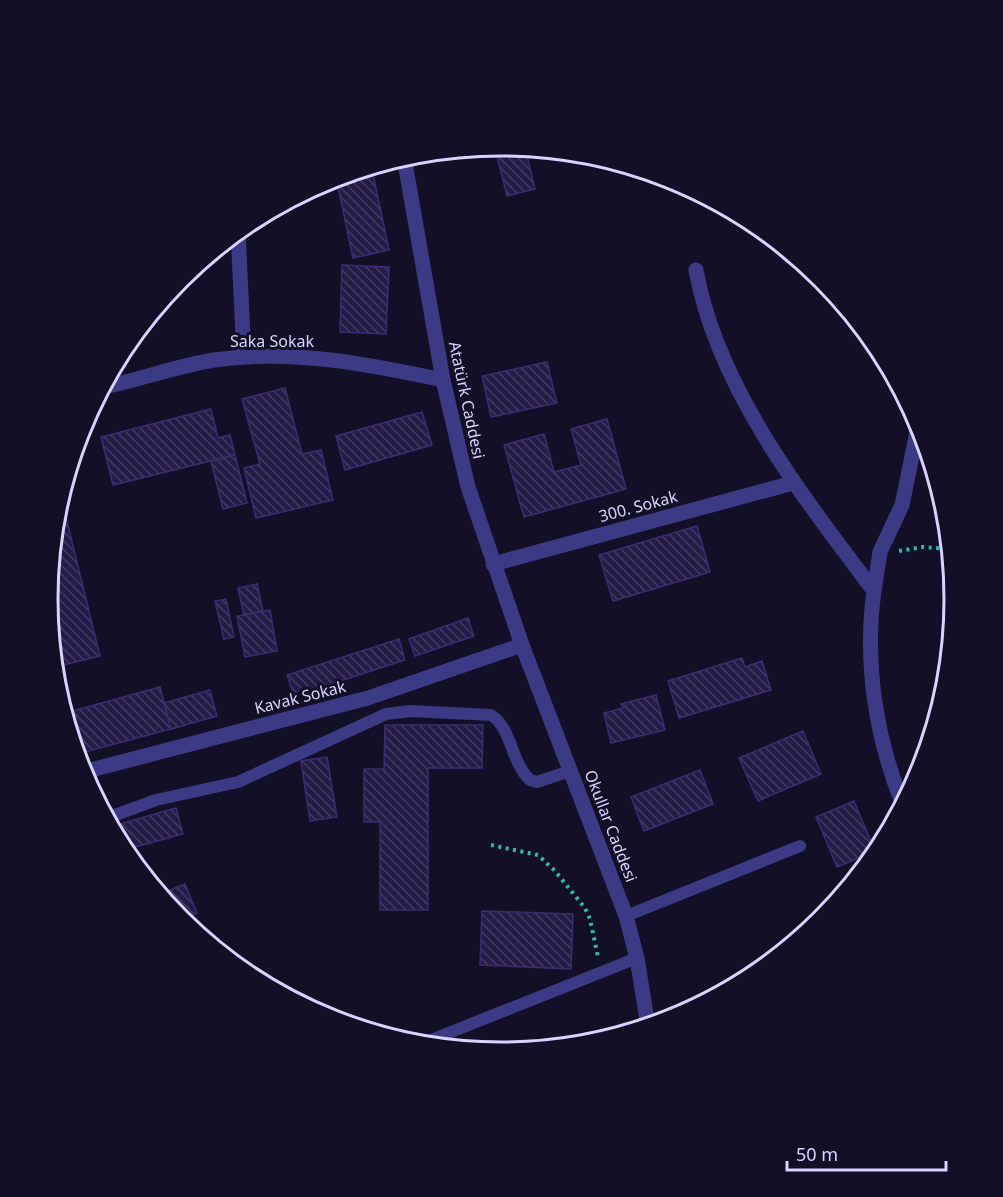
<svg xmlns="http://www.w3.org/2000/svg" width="1003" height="1197" font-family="'Noto Sans',sans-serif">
<defs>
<pattern id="building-back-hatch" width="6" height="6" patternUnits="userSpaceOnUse" patternTransform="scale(1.5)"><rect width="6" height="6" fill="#241b47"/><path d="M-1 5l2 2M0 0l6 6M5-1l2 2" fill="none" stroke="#433b63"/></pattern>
</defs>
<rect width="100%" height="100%" fill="#130f26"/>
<path fill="url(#building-back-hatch)" stroke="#3b2d73" stroke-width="1.5" d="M517 147H525L535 189 507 196 496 152Z
M373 174 389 250 353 258 337 182Z
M342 265 389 267 386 334 340 332Z
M547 362 557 403 491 417 482 376Z
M285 388 302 454 321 450 333 500 256 518 244 468 260 464 242 399Z
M211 409 218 438 230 435 235 455 113 485 101 437Z
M422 412 432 445 345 470 336 436Z
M607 419 626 489 524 517 504 445 544 434 554 472 581 465 571 429Z
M235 455 247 503 223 509 211 461Z
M61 497 100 656 55 667 48 598 57 510Z
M697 526 710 572 613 601 599 555Z
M257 584 263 611 244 615 238 588Z
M226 599 234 637 224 639 215 601Z
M270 610 277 651 245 657 237 616Z
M468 618 474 636 415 656 409 639Z
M399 639 405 660 294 696 287 675Z
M742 658 745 667 762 661 771 690 679 718 668 681Z
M160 687 171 729 77 754 65 713Z
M210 690 217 716 171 729 164 703Z
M656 695 665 730 611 743 604 713 623 708 621 704Z
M385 725H483L482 768H428V910H380V822H364V769H384Z
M803 731 821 774 758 801 739 758Z
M327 757 337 817 310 821 301 761Z
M700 770 713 804 644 831 631 797Z
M854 801 875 851 837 867 816 817Z
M176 808 183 834 124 850 116 825Z
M185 884 197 913 181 919 160 894Z
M482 911 573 914 571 969 480 965Z"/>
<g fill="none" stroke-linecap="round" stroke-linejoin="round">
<path stroke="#2fb8b0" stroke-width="4" stroke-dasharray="3 4.5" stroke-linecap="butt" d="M899 551 923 547 950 549
M491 845 538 855 555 871 585 908 590 919 598 957"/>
<path stroke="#3d3a85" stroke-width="12" d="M107 818 156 800 238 782 386 714 411 711 491 715C512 728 511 763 530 780L537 782 570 771
M626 916 800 846
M421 1044 637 958"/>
<path stroke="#3d3a85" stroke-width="15" d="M238 231 244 357
M696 270C717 388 804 498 874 591
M103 387C140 380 176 366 214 360 291 349 368 364 443 380
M493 564 793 483
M874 591 880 552 902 505 919 422
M83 772 368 698 522 645"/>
<path stroke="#3d3a85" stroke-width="15" d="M404 157 443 380 468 487 522 645 626 916 637 958 648 1026
M874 591C864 663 876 738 903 805"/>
</g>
<g text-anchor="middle" stroke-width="6" stroke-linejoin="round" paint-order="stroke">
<g font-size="16" fill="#d9d4ff" stroke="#130f26">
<text x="272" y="347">Saka Sokak</text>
<text transform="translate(467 400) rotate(78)" y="6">Atatürk Caddesi</text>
<text transform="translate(638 506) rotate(-15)" y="6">300. Sokak</text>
<text transform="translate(300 697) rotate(-14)" y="6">Kavak Sokak</text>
<text transform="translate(611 826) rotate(69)" y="6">Okullar Caddesi</text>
</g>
</g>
<path d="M0 0H1003V1197H0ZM58 599a443 443 0 1 1 886 0a443 443 0 1 1-886 0Z" fill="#130f26" fill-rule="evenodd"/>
<path fill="none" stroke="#d9d4ff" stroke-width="3" d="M58 599a443 443 0 1 1 886 0a443 443 0 1 1-886 0Z"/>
<path d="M787 1161v9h159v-9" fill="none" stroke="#d9d4ff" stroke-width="3"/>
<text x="796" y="1161" font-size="18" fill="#d9d4ff" stroke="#130f26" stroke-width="4.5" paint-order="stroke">50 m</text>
</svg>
